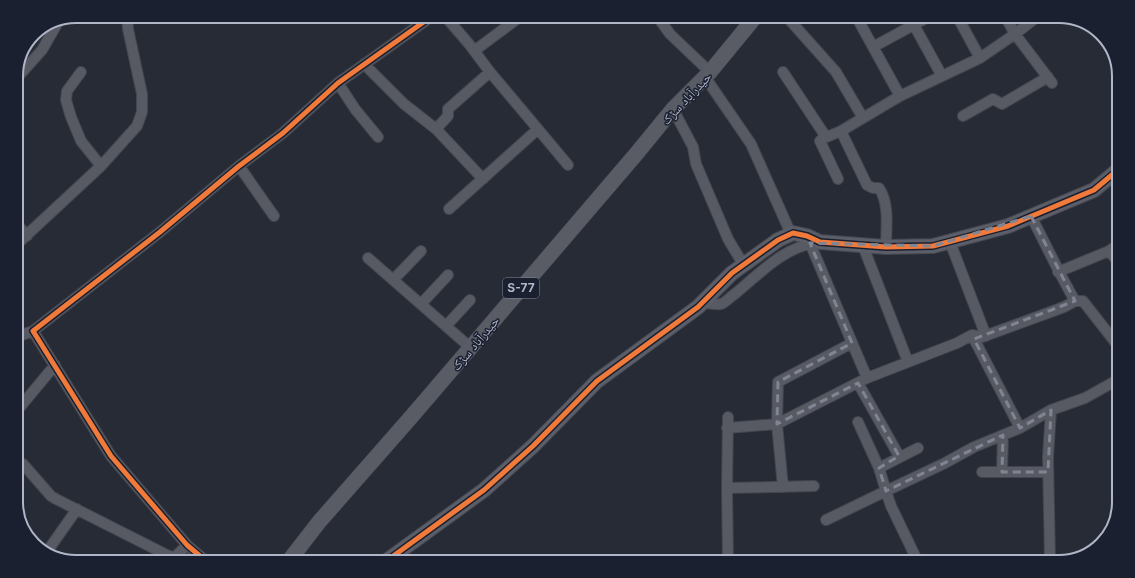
<svg xmlns="http://www.w3.org/2000/svg" width="1135" height="578" font-family="Inter,'Noto Naskh Arabic',sans-serif">
<rect width="100%" height="100%" fill="#272b35"/>
<g fill="none" stroke-linecap="round" stroke-linejoin="round">
<g stroke="#43464e" stroke-width="12">
<path id="street" d="M445 16 469 44 490 72 568 165
M657 16 670 34 710 72
M786 16 836 72 863 118
M856 16 900 96
M909 16 942 76
M957 16 980 58
M1005 16 1015 34 1052 83
M873 47 930 16
M474 51 521 16
M364 64 404 104 436 129 483 179
M81 72 67 91 66 100 71 117 81 141 101 166
M783 72 826 137
M705 77 751 144 791 234
M16 79 42 50 57 24
M338 83 355 109 378 137
M673 109 693 147 696 164 728 239 743 264
M963 116 993 99 1002 104 1048 77
M436 129 448 116V109L490 72
M841 131 867 185 873 188H879C890 204 886 229 886 247
M239 166 274 216
M838 179 820 141 822 139 841 131 900 96 980 58 1015 34 1038 16
M449 209 538 129
M1031 216C1046 245 1059 273 1075 301
M16 223 27 236
M807 236 867 378
M950 242 986 336
M16 245 101 166 137 126 142 112V94L128 29 127 16
M863 246 908 362
M1109 251 1119 263
M368 258 471 348
M1058 272 1109 251 1119 244
M393 280 421 251
M702 303C708 303 715 305 721 304 725 303 731 296 736 293 758 275 786 245 817 243
M421 304 448 275
M446 326 470 300
M972 335 1020 428
M16 337 33 331
M858 383 899 456
M16 412 55 365
M728 417 727 488 728 562
M727 428 777 424 867 378 957 343 972 335 982 337 1064 307 1075 301H1083L1119 347
M16 464H23L51 496 56 499 171 557 176 556 187 545
M879 468 918 448
M982 472H1048
M1002 472 1003 435
M783 487 777 424 778 382 852 343
M727 488 814 486
M826 520 886 491 879 468 858 422
M51 546 77 509
M207 562 187 545 111 456 33 331 160 232 239 166 283 133 338 83 432 16
M918 562 891 506 886 491 945 463 974 447 1020 428 1051 410 1085 398 1119 379
M1050 562 1048 457 1051 410"/>
</g>
<g stroke="#43464e" stroke-width="16">
<path id="secondary" d="M385 562 484 490 533 446 597 381 698 307 732 273 778 240 793 233 807 236 820 242 886 247 933 246 1008 226 1094 190 1119 169"/>
</g>
<g stroke="#444852" stroke-width="16">
<path id="primary" d="M288 562 319 522 412 416 637 153 673 109 710 72 756 16"/>
</g>
<use href="#street" stroke="#575a63" stroke-width="10"/>
<use href="#secondary" stroke="#5b5e68" stroke-width="14"/>
<use href="#primary" stroke="#595b65" stroke-width="15"/>
<g stroke="#1a2030" stroke-width="8">
<path id="cycleway" d="M207 562 187 545 111 456 33 331 160 232 239 166 283 133 338 83 432 16
M385 562 484 490 533 446 597 381 698 307 732 273 778 240 793 233 807 236 820 242 886 247 933 246 1008 226 1094 190 1119 169"/>
</g>
<use href="#cycleway" stroke="#f17a3a" stroke-width="5"/>
</g>
<path fill="none" stroke="#808594" stroke-width="3" stroke-dasharray="8 5" stroke-linejoin="round" d="M1031 216 1075 301 974 339 1020 428 1051 410 1048 472H1002L1003 435 886 491 879 468 899 456 858 383 777 424 778 382 852 343 810 243 933 246Z"/>
<g text-anchor="middle" stroke-width="3" stroke-linejoin="round" paint-order="stroke">
<rect fill="#1a2030" stroke="#83889a" stroke-width="1" x="503" y="278" width="36" height="20" rx="3"/>
<g font-size="12" font-weight="bold" fill="#b0b5c7">
<text x="521" y="292">S-77</text>
</g>
<g font-size="13" fill="#b0b5c7" stroke="#1a2030">
<text transform="translate(686 98) rotate(-47)" y="5">حیدرآباد سڑک</text>
<text transform="translate(475 343) rotate(-50)" y="5">حیدرآباد سڑک</text>
</g>
</g>
<path d="M0 0H1135V578H0ZM76 23H1059A53 53 0 0 1 1112 76V502A53 53 0 0 1 1059 555H76A53 53 0 0 1 23 502V76A53 53 0 0 1 76 23Z" fill="#1a2030" fill-rule="evenodd"/>
<path fill="none" stroke="#b0b5c7" stroke-width="2" d="M76 23H1059A53 53 0 0 1 1112 76V502A53 53 0 0 1 1059 555H76A53 53 0 0 1 23 502V76A53 53 0 0 1 76 23Z"/>
</svg>
